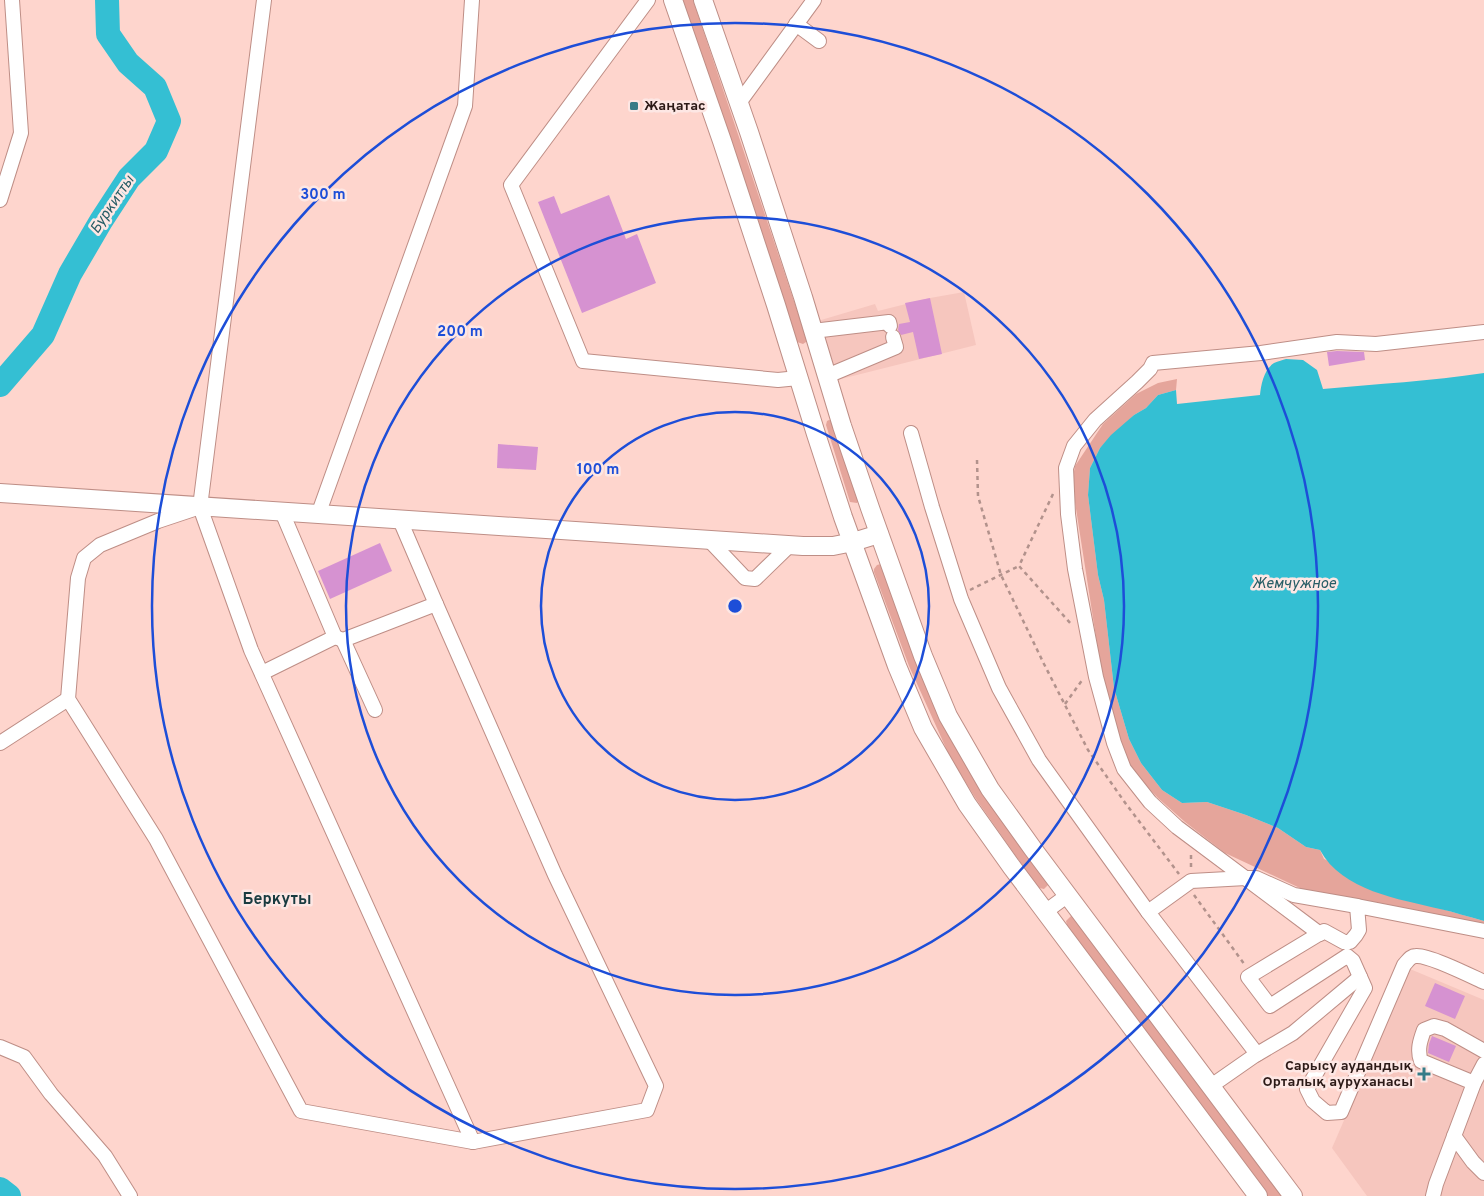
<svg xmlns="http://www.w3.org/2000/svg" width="1484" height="1196" viewBox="0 0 1484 1196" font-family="Overpass,sans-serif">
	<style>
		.built { fill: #f6c6be }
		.green { fill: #e5a59b }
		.water { fill: #34bfd3 }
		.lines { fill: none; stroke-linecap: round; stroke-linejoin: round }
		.river { stroke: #34bfd3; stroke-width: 24 }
		.building { fill: #d692d1 }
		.minor-casing { stroke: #be8e86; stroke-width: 16 }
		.major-casing { stroke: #be8e86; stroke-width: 20 }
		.path { stroke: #b2928c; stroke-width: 2.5; stroke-dasharray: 4 4; stroke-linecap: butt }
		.minor { stroke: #fff; stroke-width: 14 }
		.major { stroke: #fff; stroke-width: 18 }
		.ring { fill: none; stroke: #1d4ed8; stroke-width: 2.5 }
		.poi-dot { fill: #367c88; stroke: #fde7e4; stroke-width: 2 }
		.labels { text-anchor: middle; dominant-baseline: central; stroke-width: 5; stroke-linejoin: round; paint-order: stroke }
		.poi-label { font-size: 14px; font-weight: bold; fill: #2c1a17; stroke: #fde7e4; text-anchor: start }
		.water-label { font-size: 15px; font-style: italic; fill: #275d66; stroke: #fde7e4 }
		.quarter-label { font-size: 16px; font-weight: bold; fill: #193b40; stroke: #fde7e4 }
		.centre { fill: #1d4ed8; stroke: #fde7e4; stroke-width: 2.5 }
		.ring-label { font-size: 15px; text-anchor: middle; font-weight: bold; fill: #1d4ed8; stroke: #fde7e4; stroke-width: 5; stroke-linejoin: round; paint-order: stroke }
	</style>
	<rect width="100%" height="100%" fill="#fed5cd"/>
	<g class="built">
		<path d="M964 292 976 345 829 382 811 323 875 304 878 311 930 298Z"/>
		<path d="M1410 969 1484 1000V1196H1367L1332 1148Z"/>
	</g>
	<g class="green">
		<path d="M682 0H693L806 337V342L803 344 797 342 794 339Z"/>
		<path d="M1177 379 1176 390 1158 395 1146 408 1134 415 1100 448 1090 468 1088 495 1098 575 1104 600 1114 688 1129 739 1141 763 1162 790 1182 803 1207 802 1246 815 1278 828 1306 847 1320 850 1324 859 1442 909 1484 921V931L1357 906 1302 889 1225 853 1185 822 1158 798 1128 766 1114 733 1098 650 1072 483 1075 466 1103 424 1136 394 1158 383Z"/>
		<path d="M829 420 832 421 859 500 857 503 850 502 826 425 827 421Z"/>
		<path d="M881 564 919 660 960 754 985 794 1047 881 1048 885 1044 889 1039 888 1037 886 976 799 950 757 909 666 874 572V569L877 565Z"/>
		<path d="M1071 916H1073L1077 919 1282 1196H1267L1067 925 1066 921Z"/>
	</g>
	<path class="water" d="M1286 359 1303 360 1317 370 1323 389C1377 384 1431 381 1484 373V921C1469 917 1454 912 1440 909 1399 899 1342 891 1320 850L1306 847 1278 828 1246 815 1207 802 1182 803 1162 790 1141 763 1129 739 1114 688 1104 600 1098 575 1088 495 1090 468 1100 448 1111 435 1134 415 1146 408 1158 395 1176 390 1177 404 1260 395C1261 385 1264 369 1274 363 1278 361 1283 360 1286 359Z"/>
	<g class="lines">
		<g class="river">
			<path d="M0 385 43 335 70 274 101 221 129 178 156 151 169 121 155 87 128 63 108 34 107 0"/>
			<path d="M0 1189 9 1196"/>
		</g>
	</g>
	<g class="building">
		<path d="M609 195 626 239 637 234 656 283 582 313 538 202 554 196 561 214Z"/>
		<path d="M930 298 942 354 919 359 913 332 901 335 898 330 899 324 910 322 905 303Z"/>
		<path d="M1337 351 1364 352 1365 360 1329 366 1327 352Z"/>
		<path d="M498 444 538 447 536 470 497 468Z"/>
		<path d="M380 543 392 571 330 599 318 571Z"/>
		<path d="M1435 983 1465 996 1455 1019 1425 1006Z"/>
		<path d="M1432 1036 1456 1046 1449 1062 1428 1053 1429 1044Z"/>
	</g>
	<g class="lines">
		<g class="minor-casing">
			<g id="minor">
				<path d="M264 0 200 507 251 650 473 1142"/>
				<path d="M648 0 511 185 583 361 778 380 798 378"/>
				<path d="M796 24 819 41"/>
				<path d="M739 103 814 0"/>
				<path d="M0 200 21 133 12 0"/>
				<path d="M813 331 889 322 890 326"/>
				<path d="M827 376 896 347 893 337"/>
				<path d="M911 433 932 507 961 599 999 688 1039 760 1148 912"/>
				<path d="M197 508 158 521 100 545 84 558 78 578 68 699 156 839 301 1111 473 1142 647 1110 656 1086 555 875 436 604 400 520"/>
				<path d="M318 515 465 106 472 0"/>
				<path d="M709 540 745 578 755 579 790 545"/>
				<path d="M335 637 343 640 436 604"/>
				<path d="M343 640 375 710"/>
				<path d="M262 673 335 637 282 512"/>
				<path d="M0 743 68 699"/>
				<path d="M1045 912 1068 895"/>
				<path d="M1484 931 1357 906 1359 930 1356 935 1350 942H1344L1324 931 1248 977 1270 1006 1347 956 1353 961 1365 988 1307 1089 1313 1101 1327 1113 1341 1112 1404 965C1408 961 1410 956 1416 956 1429 955 1471 976 1484 982"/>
				<path d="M1320 934 1177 827 1150 802 1124 769 1114 743 1096 677 1075 569 1068 514 1066 468 1074 446 1095 420 1137 382 1150 369 1153 363 1261 353 1337 342 1376 344 1484 332"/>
				<path d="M0 1047 24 1057 51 1094 105 1156 130 1196"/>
				<path d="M1257 1054 1148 912 1191 881 1246 878H1256L1294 895 1357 906"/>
				<path d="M1474 1083 1484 1064"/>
				<path d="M1211 1086 1254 1056 1293 1033 1360 977"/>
				<path d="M1454 1136 1473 1162 1484 1173"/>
				<path d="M1433 1196 1436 1184 1474 1083 1421 1061C1417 1050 1420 1041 1424 1030L1434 1026 1445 1029 1484 1051"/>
			</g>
		</g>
		<g class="major-casing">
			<g id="major">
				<path d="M673 0 722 141 776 305 816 434 843 517 897 666 923 728 967 804 1011 866 1258 1196"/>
				<path d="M703 0 749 132 803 297 842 426 870 508 923 656 948 716 990 789 1033 849 1293 1196"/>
				<path d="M0 493 803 546H833L853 542 879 534"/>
			</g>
		</g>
		<g class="path">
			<path d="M977 460 978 496 1001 575 1044 664 1088 750 1126 804 1179 874"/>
			<path d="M1053 494 1019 566 1072 625"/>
			<path d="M970 590 1019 566"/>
			<path d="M1065 704 1083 679"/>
			<path d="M1191 855V869"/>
			<path d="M1194 895 1245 965"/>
		</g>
		<use href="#minor" class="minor"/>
		<use href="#major" class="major"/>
	</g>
	<g class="ring">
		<circle cx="735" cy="606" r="194"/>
		<circle cx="735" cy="606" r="389"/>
		<circle cx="735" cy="606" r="583"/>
	</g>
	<g class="poi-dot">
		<rect x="629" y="101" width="10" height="10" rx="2.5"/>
		<path d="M1421.5 1066.5h5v5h5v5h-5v5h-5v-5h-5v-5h5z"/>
	</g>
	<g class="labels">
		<g class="poi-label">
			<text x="644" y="106">Жаңатас</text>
			<text x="1413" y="1066" text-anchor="end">Сарысу аудандық<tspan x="1413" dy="16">Орталық ауруханасы</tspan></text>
		</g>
		<g class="water-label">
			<text transform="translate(113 205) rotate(-56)">Буркитты</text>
			<text x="1294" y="584">Жемчужное</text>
		</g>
		<g class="quarter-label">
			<text x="277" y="900">Беркуты</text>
		</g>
	</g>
	<circle cx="735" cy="606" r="8" class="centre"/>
	<g class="ring-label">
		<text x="323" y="199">300 m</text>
		<text x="460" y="336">200 m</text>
		<text x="598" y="474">100 m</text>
	</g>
</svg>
